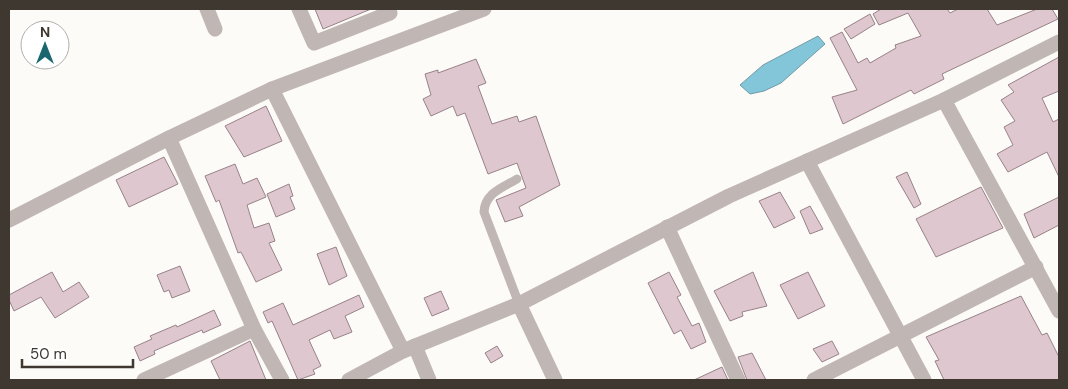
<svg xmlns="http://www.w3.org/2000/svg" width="1068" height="389" viewBox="0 0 1068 389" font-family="'DM Sans',sans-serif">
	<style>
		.water { fill: #84c6d9; stroke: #6f9ba7 }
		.building { fill: #dec7ce; stroke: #978289 }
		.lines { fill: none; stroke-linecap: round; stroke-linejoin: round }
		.lane { stroke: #c0b6b3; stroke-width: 9 }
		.street { stroke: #c0b6b3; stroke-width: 15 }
	</style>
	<rect width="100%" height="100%" fill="#fdfbf7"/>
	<path class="water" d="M818 36 825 44 781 83 764 91 750 94 740 85 763 65Z"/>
	<g class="building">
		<path d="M315 9H371L323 29Z"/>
		<path d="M881 9H947L950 13 958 9H987L997 25 1037 9H1052L1058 19 942 74 944 79 914 94 911 90 843 124 832 97 857 90 830 38 842 32 858 63 867 58 870 63 896 48 895 45 921 36 908 13 879 25 873 14Z"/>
		<path d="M870 14 875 24 851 39 844 29Z"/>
		<path d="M1059 57V91L1042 98 1053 122 1059 119V177L1047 152 1008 172 997 154 1013 145 1004 127 1015 121 1001 100 1014 92 1008 85Z"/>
		<path d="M476 59 486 83 478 86 492 124 517 116 519 122 536 116 560 185 519 207 523 216 505 222 496 200 526 188 517 163 488 174 465 113 457 116 453 106 431 116 423 99 431 95 425 74 438 70V73Z"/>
		<path d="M266 106 282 141 244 157 225 126Z"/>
		<path d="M164 157 178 184 129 207 116 180Z"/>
		<path d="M235 164 243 184 257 178 266 197 247 205 254 228 269 223 275 241 269 243 282 270 256 282 241 252 238 253 219 200 216 202 205 176Z"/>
		<path d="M907 172 921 204 914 208 896 177Z"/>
		<path d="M289 184 293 196 290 197 295 209 276 217 267 194Z"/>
		<path d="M981 187 1003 228 936 257 916 219Z"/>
		<path d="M780 192 795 218 774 228 759 201Z"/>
		<path d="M1059 197V225L1034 238 1024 214Z"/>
		<path d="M810 206 823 229 810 234 800 211Z"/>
		<path d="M336 247 347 276 329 285 317 254Z"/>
		<path d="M180 266 190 291 172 298 169 290 164 292 157 275Z"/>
		<path d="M52 272 63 292 79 282 89 297 55 318 41 297 14 311 9 300V295Z"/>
		<path d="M669 272 681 295 677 297 692 326 699 323 706 342 691 349 681 330 674 334 648 283Z"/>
		<path d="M753 272 767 306 742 312 743 316 730 321 714 291Z"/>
		<path d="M808 272 825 306 798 319 780 285Z"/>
		<path d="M441 291 449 309 432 316 424 298Z"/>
		<path d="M359 295 364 307 345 316 352 332 334 339 330 330 309 340 321 366 313 370 315 374 298 380 272 321 268 323 263 312 283 303 293 325Z"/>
		<path d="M1021 296 1042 335 1047 333 1059 357V380H944L935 361 939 360 926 337Z"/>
		<path d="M214 310 221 325 203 333 202 330 154 351 155 354 140 361 134 347 152 339 150 336 176 325 177 327Z"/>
		<path d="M250 341 266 380H220L211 361Z"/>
		<path d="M832 341 839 354 822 362 813 349Z"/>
		<path d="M497 346 503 356 491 363 485 353Z"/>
		<path d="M752 353 766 380H747L738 357Z"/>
		<path d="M722 367 728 380H694Z"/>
	</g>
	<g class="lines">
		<path class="lane" d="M517 179C502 188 485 193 484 212L519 304"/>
		<g class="street">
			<path d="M207 9 215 29"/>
			<path d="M299 9 314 43 390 13 388 9"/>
			<path d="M272 89 403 351"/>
			<path d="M944 100 1059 311"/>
			<path d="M169 138 254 329 282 380"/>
			<path d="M807 161 924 380"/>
			<path d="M9 220 169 138 272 89 484 9"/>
			<path d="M667 227 738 380"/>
			<path d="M519 304 555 380"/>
			<path d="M415 346 429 380"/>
			<path d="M144 380 254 329"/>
			<path d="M349 380 403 351 519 304 729 196 944 100 1059 42"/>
			<path d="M814 380 1036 267"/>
		</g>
	</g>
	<rect width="1068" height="389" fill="none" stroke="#3e3831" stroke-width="20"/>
	<g transform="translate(45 45)"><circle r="24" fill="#ffffff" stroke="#b2afad"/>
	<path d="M0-4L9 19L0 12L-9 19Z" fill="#1a676f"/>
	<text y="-8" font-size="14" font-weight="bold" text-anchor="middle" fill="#3e3831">N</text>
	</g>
	<path d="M22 359v8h111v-8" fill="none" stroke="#3e3831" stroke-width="2.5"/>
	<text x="30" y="359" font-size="15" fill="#3e3831" stroke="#ffffff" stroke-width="4" paint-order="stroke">50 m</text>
</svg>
